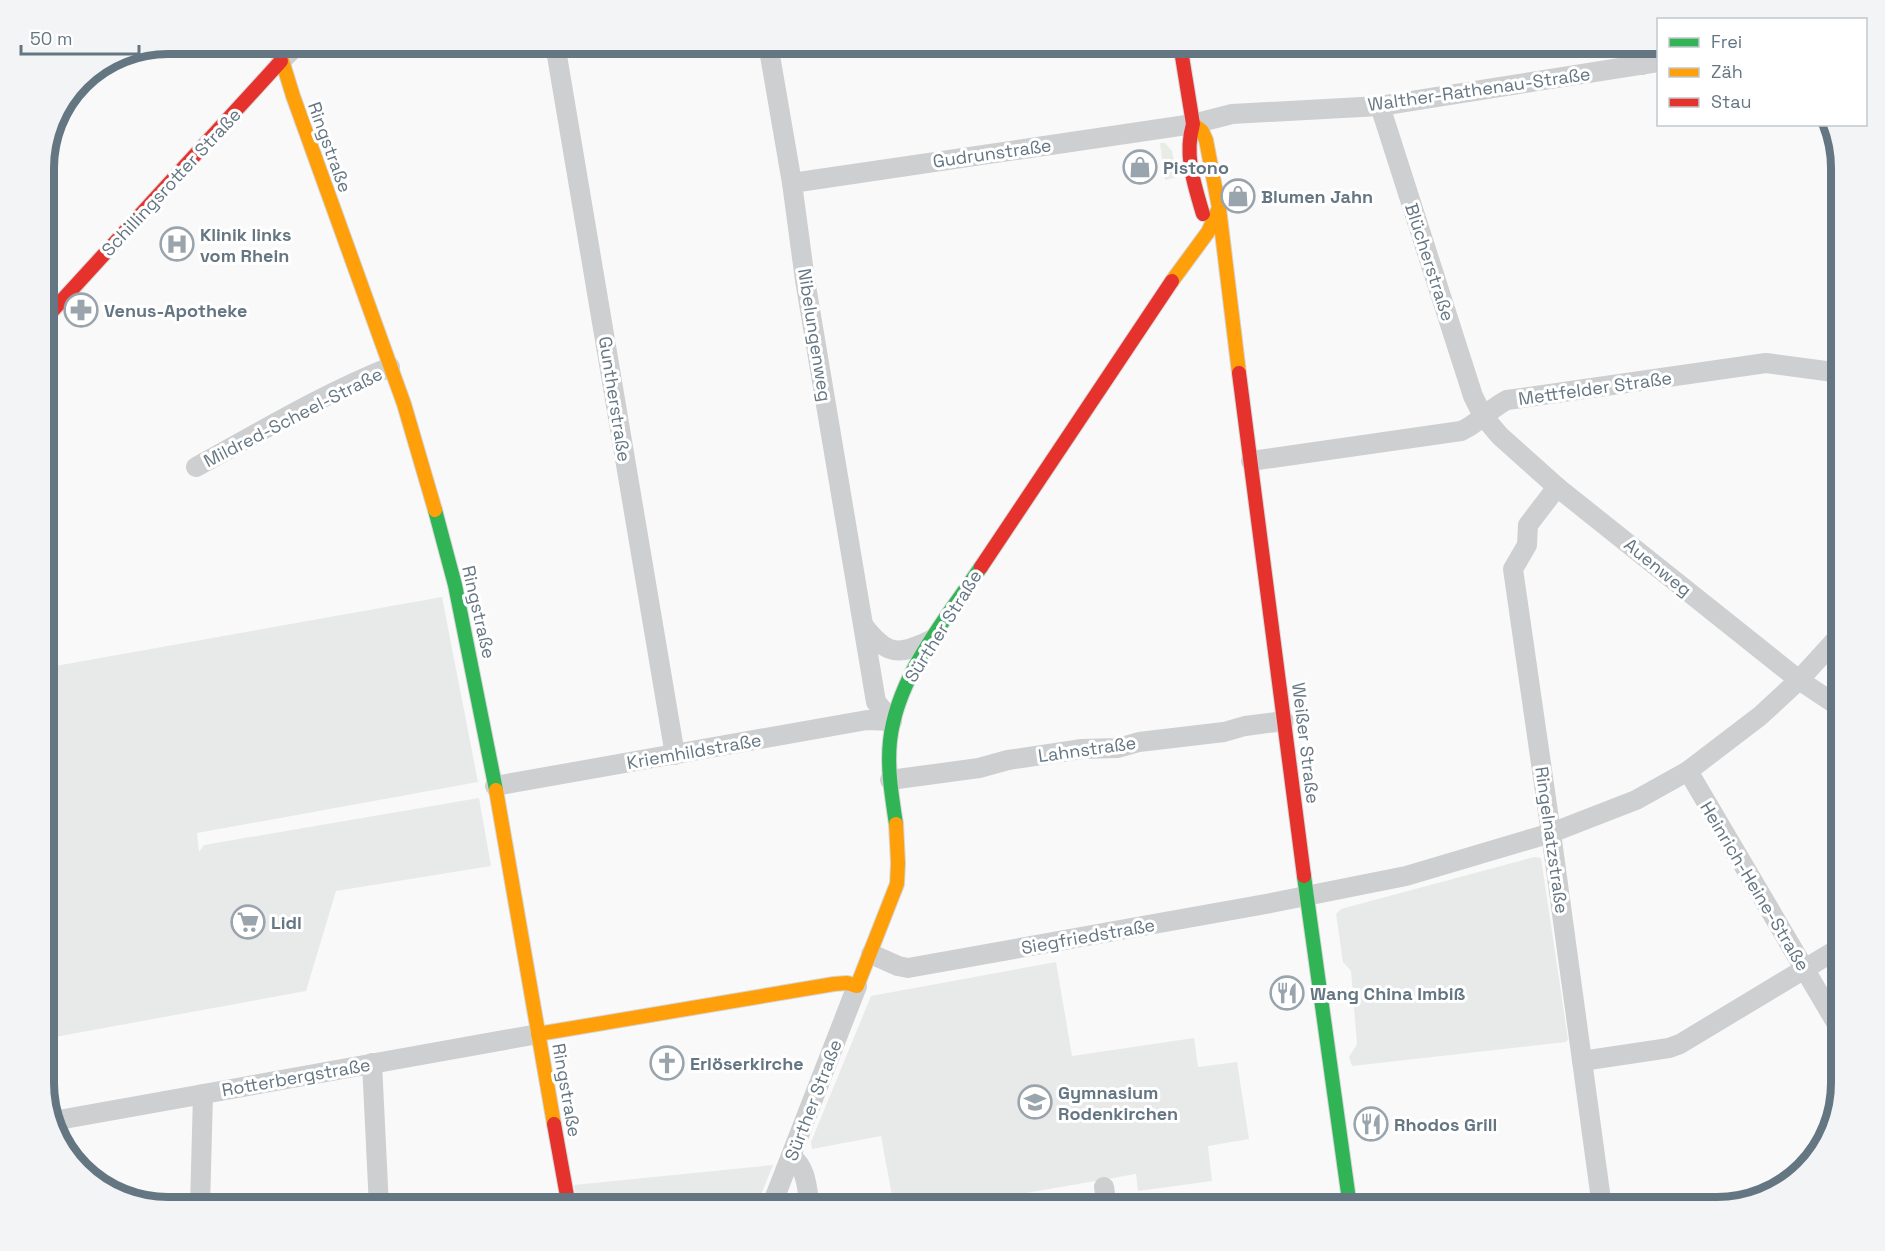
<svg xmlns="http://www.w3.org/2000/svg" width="1885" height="1251" viewBox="0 0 1885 1251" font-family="'Space Grotesk',sans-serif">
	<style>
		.built { fill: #e8e9e9 }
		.green { fill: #e8ebe6 }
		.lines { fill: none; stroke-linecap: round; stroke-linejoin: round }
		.fast-casing { stroke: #d5d6d7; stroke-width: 16 }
		.slow-casing { stroke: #d5d6d7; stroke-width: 16 }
		.jam-casing { stroke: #d5d6d7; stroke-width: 16 }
		.street { stroke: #cecfd0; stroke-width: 20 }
		.fast { stroke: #30b455; stroke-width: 14 }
		.slow { stroke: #ff9f0a; stroke-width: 14 }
		.jam { stroke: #e5322d; stroke-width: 14 }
		.labels { text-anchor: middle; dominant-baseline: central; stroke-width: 6; stroke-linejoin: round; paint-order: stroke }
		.street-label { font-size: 18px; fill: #657683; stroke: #fff }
		.poi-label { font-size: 18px; font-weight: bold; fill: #657683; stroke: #fff; text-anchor: start }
		.rim { fill: none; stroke: #657683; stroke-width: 8 }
	</style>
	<rect width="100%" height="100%" fill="#f9f9f9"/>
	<g class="built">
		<path d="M442 597 478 782 197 833 199 852 204 845 479 798 491 866 336 891 306 991 44 1039V668Z"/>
		<path d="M1534 857 1541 858 1568 1039 1566 1042 1352 1066 1349 1057 1357 1044 1351 971 1343 962 1336 914 1341 909Z"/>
		<path d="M1056 962 1072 1056 1194 1038 1198 1067 1237 1062 1249 1139 1208 1146 1212 1181 1138 1191 1136 1174 1009 1196 1010 1207H894L881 1136 812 1149 811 1142 871 996Z"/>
		<path d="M773 1165 756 1207H578L574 1185Z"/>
	</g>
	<path class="green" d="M1160 143H1165L1172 151 1177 177 1165 180Z"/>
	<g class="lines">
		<g class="fast-casing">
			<g id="fast">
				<path d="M435 510 455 585 496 790"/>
				<path d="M896 824C892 797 887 769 890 741 897 676 946 619 981 567"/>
				<path d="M1304 876 1350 1207"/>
			</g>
		</g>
		<g class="slow-casing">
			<g id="slow">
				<path d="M277 44 293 96 404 404 435 510"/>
				<path d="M1193 124 1202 131 1206 140 1219 208 1239 373"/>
				<path d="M1172 281 1208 232 1219 208"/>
				<path d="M496 790 554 1124"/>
				<path d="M538 1034 834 984 847 983 857 986 897 884 898 863 896 824"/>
			</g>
		</g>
		<g class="jam-casing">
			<g id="jam">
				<path d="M1180 44 1193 124C1184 155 1194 184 1203 214"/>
				<path d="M44 320 281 61"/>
				<path d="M1239 373 1304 876"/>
				<path d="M981 567 1172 281"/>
				<path d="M554 1124 569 1207"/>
			</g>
		</g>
		<g class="street">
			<path d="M555 44 675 755"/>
			<path d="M768 44 792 183 805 280 876 702 892 721"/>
			<path d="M1639 44 1642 65"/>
			<path d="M281 61 298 44"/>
			<path d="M1380 106 1473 396 1483 416 1500 436 1557 487 1799 680 1841 708"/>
			<path d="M792 183 1193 124 1232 114 1380 106 1658 62"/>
			<path d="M1251 461 1461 431C1479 423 1489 409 1507 400L1766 363 1841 373"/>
			<path d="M196 467C260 432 323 394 390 367"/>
			<path d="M1557 487 1528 525 1527 545 1513 569 1551 833 1602 1207"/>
			<path d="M864 626C887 656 899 656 933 639"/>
			<path d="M1688 771 1841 1031"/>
			<path d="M890 780 979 768 1008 760 1082 749 1118 748 1139 742 1224 732 1245 726 1284 721"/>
			<path d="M495 786 867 720 892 721"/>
			<path d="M871 954 898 966 908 968 1271 903 1406 876 1551 833 1636 800 1688 771 1760 716 1799 680 1841 634"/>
			<path d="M1582 1061 1669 1048 1680 1044 1841 947"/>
			<path d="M372 1063 379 1207"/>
			<path d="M53 1121 538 1034"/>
			<path d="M792 1157C807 1168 807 1190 810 1207"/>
			<path d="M1104 1187 1107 1207"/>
			<path d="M200 1207 203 1094"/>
			<path d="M771 1207 857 986"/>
		</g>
		<use href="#fast" class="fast"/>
		<use href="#slow" class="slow"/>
		<use href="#jam" class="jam"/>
	</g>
	<defs>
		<g id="shop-ring" transform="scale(1.725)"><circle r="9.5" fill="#fff" stroke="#99a4ac" stroke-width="1.5"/><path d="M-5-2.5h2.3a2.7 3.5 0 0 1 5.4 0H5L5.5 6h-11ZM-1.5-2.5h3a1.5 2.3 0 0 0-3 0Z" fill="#99a4ac"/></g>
		<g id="hospital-ring" transform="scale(1.725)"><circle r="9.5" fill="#fff" stroke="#99a4ac" stroke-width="1.5"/><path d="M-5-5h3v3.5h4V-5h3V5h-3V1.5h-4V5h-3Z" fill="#99a4ac"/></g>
		<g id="pharmacy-ring" transform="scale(1.725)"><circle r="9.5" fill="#fff" stroke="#99a4ac" stroke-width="1.5"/><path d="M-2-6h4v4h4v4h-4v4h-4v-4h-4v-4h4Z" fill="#99a4ac"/></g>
		<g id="supermarket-ring" transform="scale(1.725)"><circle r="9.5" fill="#fff" stroke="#99a4ac" stroke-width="1.5"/><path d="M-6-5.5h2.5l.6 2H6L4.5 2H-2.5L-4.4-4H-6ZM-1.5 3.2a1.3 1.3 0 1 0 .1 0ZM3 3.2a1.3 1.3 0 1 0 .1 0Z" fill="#99a4ac"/></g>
		<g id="restaurant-ring" transform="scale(1.725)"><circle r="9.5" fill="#fff" stroke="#99a4ac" stroke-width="1.5"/><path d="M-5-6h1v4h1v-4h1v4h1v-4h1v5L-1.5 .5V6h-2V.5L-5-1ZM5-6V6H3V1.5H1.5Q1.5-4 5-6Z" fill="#99a4ac"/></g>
		<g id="church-ring" transform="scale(1.725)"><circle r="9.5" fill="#fff" stroke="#99a4ac" stroke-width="1.5"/><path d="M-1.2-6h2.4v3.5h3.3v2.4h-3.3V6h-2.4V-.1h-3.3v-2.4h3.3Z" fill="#99a4ac"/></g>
		<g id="school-ring" transform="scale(1.725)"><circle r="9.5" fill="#fff" stroke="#99a4ac" stroke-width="1.5"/><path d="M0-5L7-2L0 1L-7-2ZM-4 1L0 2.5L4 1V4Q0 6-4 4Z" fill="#99a4ac"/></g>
	</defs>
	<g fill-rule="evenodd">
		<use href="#shop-ring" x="1140" y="167"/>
		<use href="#shop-ring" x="1238" y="196"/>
		<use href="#hospital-ring" x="177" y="244"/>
		<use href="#pharmacy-ring" x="81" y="310"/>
		<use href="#supermarket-ring" x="248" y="922"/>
		<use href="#restaurant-ring" x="1287" y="993"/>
		<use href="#church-ring" x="667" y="1063"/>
		<use href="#school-ring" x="1035" y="1102"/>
		<use href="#restaurant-ring" x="1371" y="1124"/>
	</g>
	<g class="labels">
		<g class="street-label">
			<text transform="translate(1479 89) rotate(-8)">Walther-Rathenau-Straße</text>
			<text transform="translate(330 147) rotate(70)">Ringstraße</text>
			<text transform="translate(992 153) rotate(-8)">Gudrunstraße</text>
			<text transform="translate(171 182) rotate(-47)">Schillingsrotter Straße</text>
			<text transform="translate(1430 262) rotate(72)">Blücherstraße</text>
			<text transform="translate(815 335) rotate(81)">Nibelungenweg</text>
			<text transform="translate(1595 388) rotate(-8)">Mettfelder Straße</text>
			<text transform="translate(615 399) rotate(81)">Guntherstraße</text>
			<text transform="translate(293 417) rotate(-27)">Mildred-Scheel-Straße</text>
			<text transform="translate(1658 567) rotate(39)">Auenweg</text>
			<text transform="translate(479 612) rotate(77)">Ringstraße</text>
			<text transform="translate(943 626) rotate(-58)">Sürther Straße</text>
			<text transform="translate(1306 743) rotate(83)">Weißer Straße</text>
			<text transform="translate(1087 749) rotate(-8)">Lahnstraße</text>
			<text transform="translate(694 751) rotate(-10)">Kriemhildstraße</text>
			<text transform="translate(1552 840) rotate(82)">Ringelnatzstraße</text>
			<text transform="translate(1755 886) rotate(59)">Heinrich-Heine-Straße</text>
			<text transform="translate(1088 936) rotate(-10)">Siegfriedstraße</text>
			<text transform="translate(296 1077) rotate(-10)">Rotterbergstraße</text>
			<text transform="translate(567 1090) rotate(80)">Ringstraße</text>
			<text transform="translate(813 1100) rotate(-69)">Sürther Straße</text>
		</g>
		<g class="poi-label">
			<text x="1163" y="167">Pistono</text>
			<text x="1261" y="196">Blumen Jahn</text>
			<text x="200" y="234">Klinik links<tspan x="200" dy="21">vom Rhein</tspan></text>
			<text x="104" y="310">Venus-Apotheke</text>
			<text x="271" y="922">Lidl</text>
			<text x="1310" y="993">Wang China Imbiß</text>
			<text x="690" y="1063">Erlöserkirche</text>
			<text x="1058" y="1092">Gymnasium<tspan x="1058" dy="21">Rodenkirchen</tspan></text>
			<text x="1394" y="1124">Rhodos Grill</text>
		</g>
	</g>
	<path d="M0 0H1885V1251H0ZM168 54H1717A114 114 0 0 1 1831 168V1083A114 114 0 0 1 1717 1197H168A114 114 0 0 1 54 1083V168A114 114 0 0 1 168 54Z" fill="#f3f4f5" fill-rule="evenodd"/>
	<path class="rim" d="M168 54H1717A114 114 0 0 1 1831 168V1083A114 114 0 0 1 1717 1197H168A114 114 0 0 1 54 1083V168A114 114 0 0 1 168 54Z"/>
	<rect x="1657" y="18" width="210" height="108" fill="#ffffff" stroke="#c1c8cd" stroke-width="1.5"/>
	<rect x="1669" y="38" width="30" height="9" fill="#30b455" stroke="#c1c8cd" stroke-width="1.5"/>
	<text x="1711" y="48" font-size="18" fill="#657683">Frei</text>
	<rect x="1669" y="68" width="30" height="9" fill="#ff9f0a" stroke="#c1c8cd" stroke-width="1.5"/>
	<text x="1711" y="78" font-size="18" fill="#657683">Zäh</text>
	<rect x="1669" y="98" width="30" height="9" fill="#e5322d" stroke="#c1c8cd" stroke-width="1.5"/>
	<text x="1711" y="108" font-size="18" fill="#657683">Stau</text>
	<path d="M21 45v9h118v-9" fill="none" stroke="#657683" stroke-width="3"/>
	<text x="30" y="45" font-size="18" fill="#657683" stroke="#ffffff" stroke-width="4.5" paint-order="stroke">50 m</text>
</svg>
